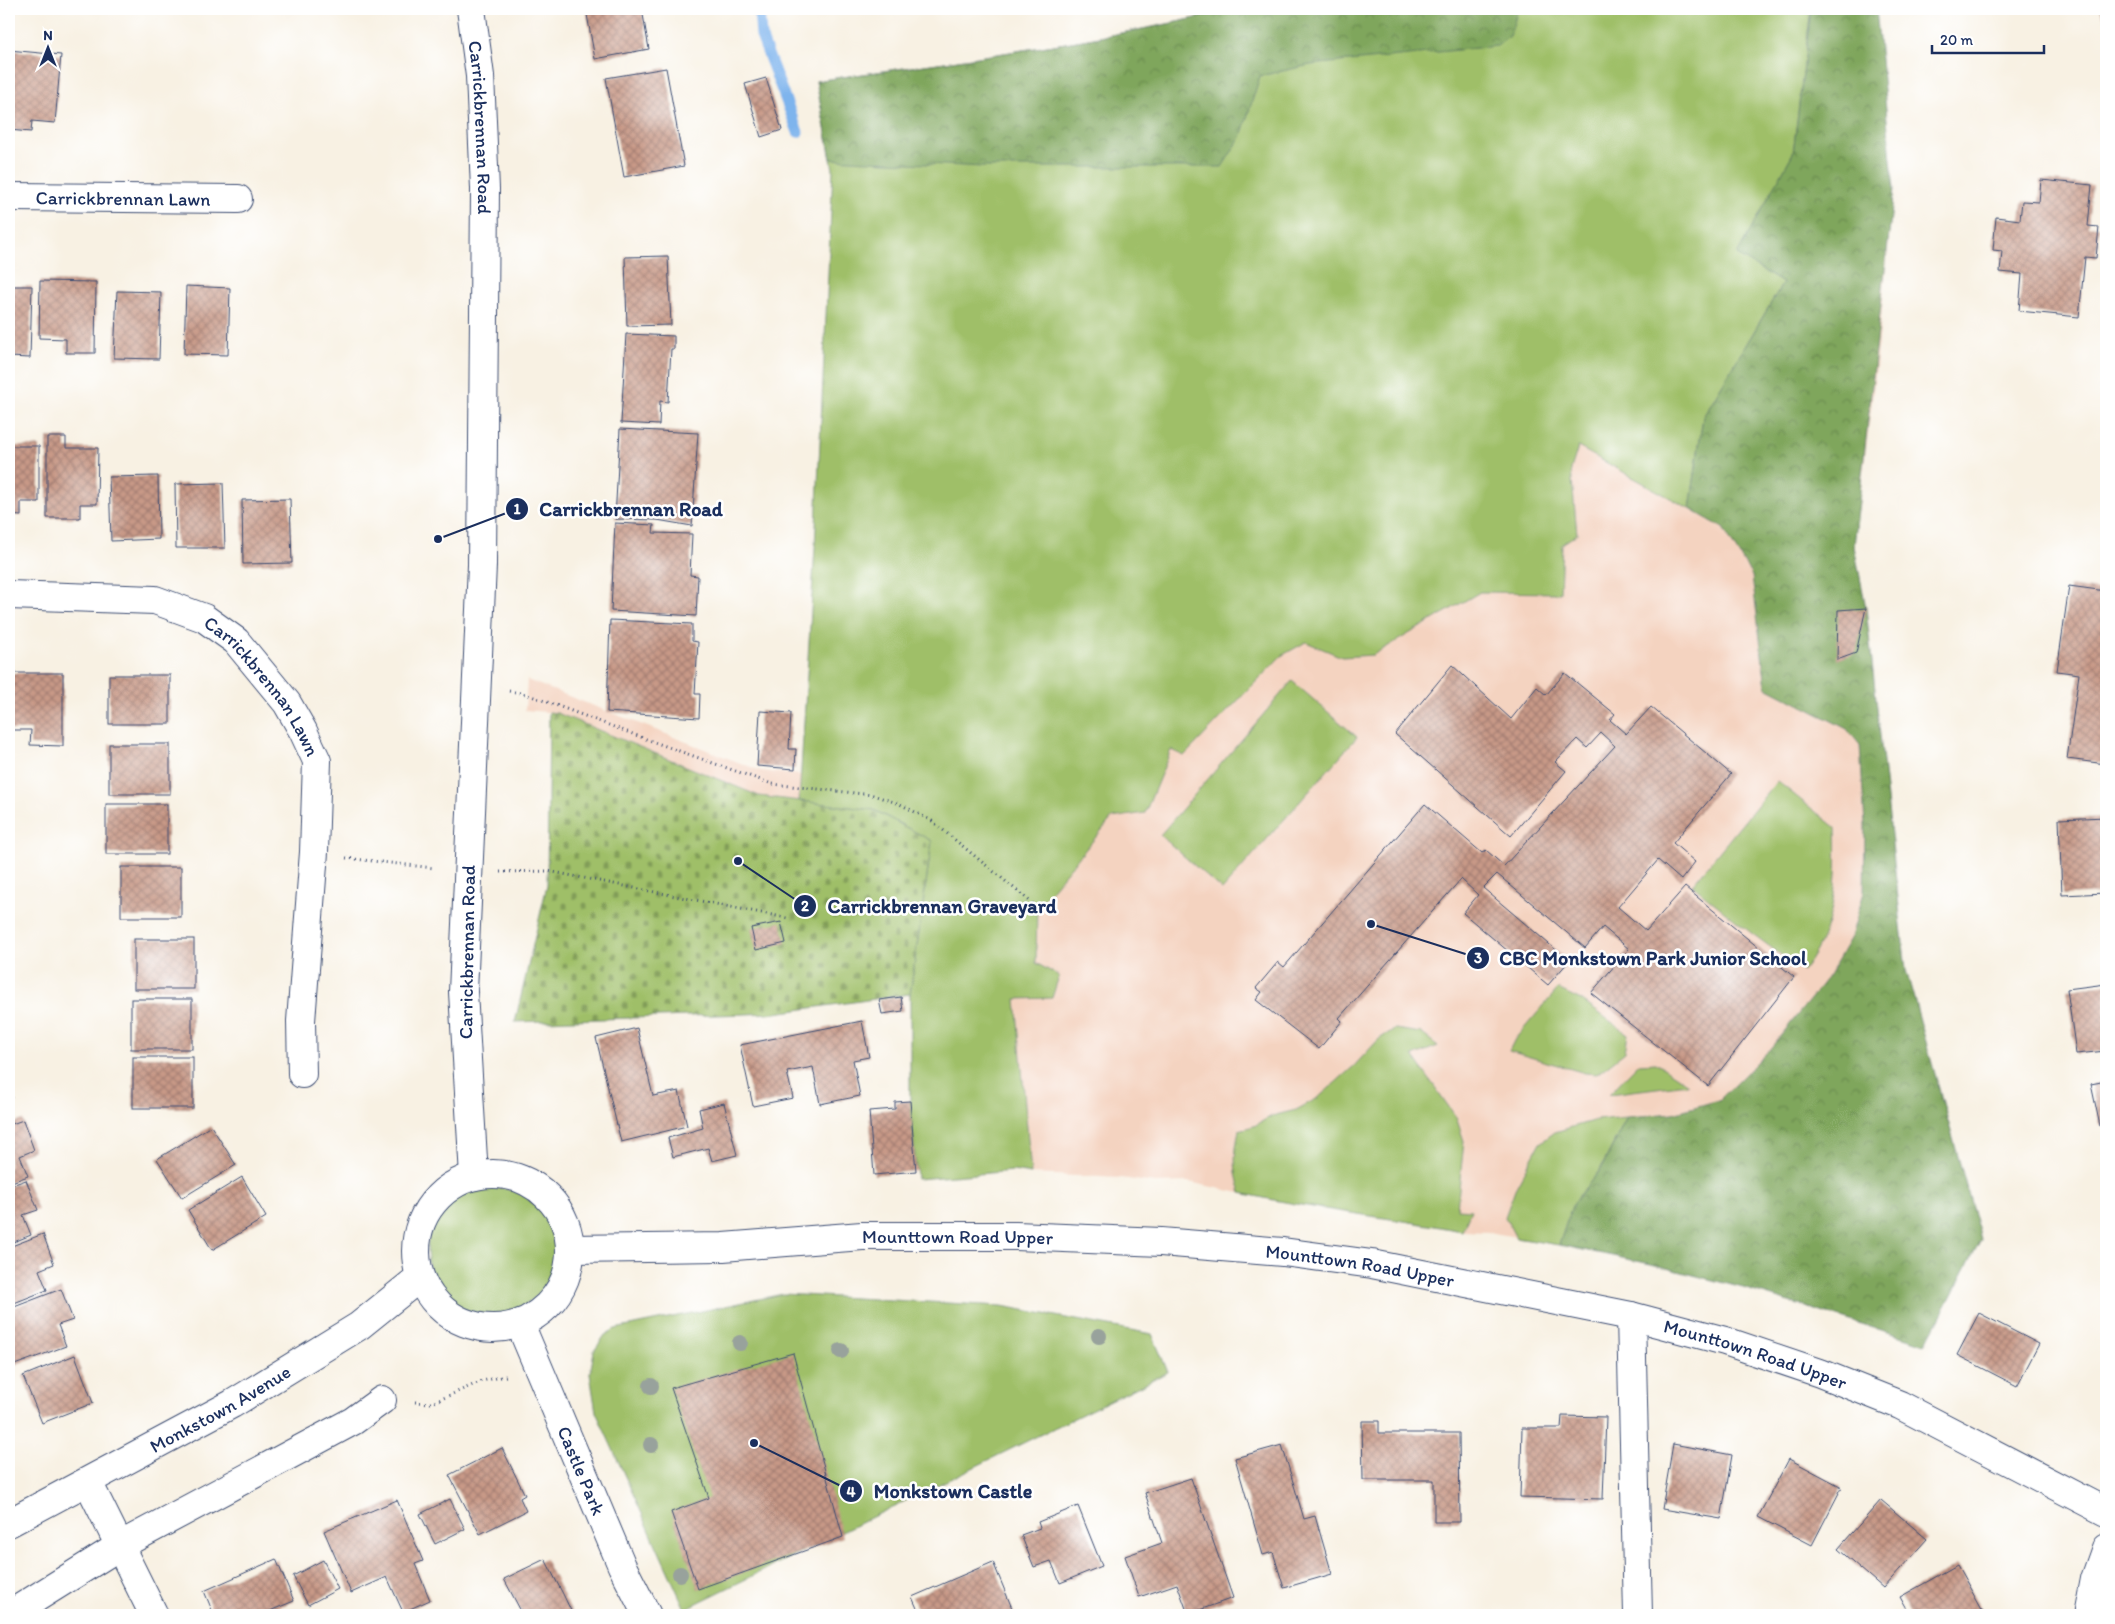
<svg xmlns="http://www.w3.org/2000/svg" width="2115" height="1624" viewBox="0 0 2115 1624" font-family="Itim,sans-serif">
	<style>
		.built { fill: #f4d3c0 }
		.grass { fill: #9fbf68; stroke: #5d7763 }
		.forest { fill: url(#forest-crowns); stroke: #4d6a5d }
		.cemetery { fill: url(#cemetery-stones); stroke: #5d7763 }
		.lines { fill: none; stroke-linecap: round; stroke-linejoin: round }
		.stream { stroke: #7eb4ed; stroke-width: 11 }
		.building { fill: url(#building-cross-hatch) }
		.minor-casing { stroke: #3c4c72; stroke-width: 30 }
		.major-casing { stroke: #3c4c72; stroke-width: 30 }
		.path { stroke: #3c4c72; stroke-width: 3; stroke-dasharray: 1 4; stroke-linecap: butt }
		.minor { stroke: #fff; stroke-width: 28 }
		.major { stroke: #fff; stroke-width: 28 }
		.tree { fill: #98a29c }
		.labels { text-anchor: middle; dominant-baseline: central; stroke-width: 5; stroke-linejoin: round; paint-order: stroke }
		.street-label { font-size: 19px; fill: #1b2f5e; stroke: #fff }
		.leader { fill: none; stroke: #1b2f5e; stroke-width: 2 }
		.callout-dot { fill: #1b2f5e; stroke: #fff; stroke-width: 2 }
		.mark-label { font-size: 15px; text-anchor: middle; font-weight: bold; fill: #fff }
		.callout-label { font-size: 20px; text-anchor: middle; font-weight: bold; fill: #1b2f5e; stroke: #fff; stroke-width: 5; stroke-linejoin: round; paint-order: stroke }
	</style>
	<defs>
		<pattern id="forest-crowns" width="20" height="18" patternUnits="userSpaceOnUse" patternTransform="scale(1.25)"><rect width="20" height="18" fill="#7fa65c"/><path d="M2 6a3 3 0 1 1 6 0M12 15a3 3 0 1 1 6 0" fill="none" stroke="#67884f"/></pattern>
		<pattern id="cemetery-stones" width="16" height="16" patternUnits="userSpaceOnUse" patternTransform="scale(1.25)"><rect width="16" height="16" fill="#9fbf68"/><path d="M2 7V4a2 2 0 0 1 4 0v3zM10 15v-3a2 2 0 0 1 4 0v3z" fill="#819c59"/></pattern>
		<pattern id="building-cross-hatch" width="8" height="8" patternUnits="userSpaceOnUse" patternTransform="scale(1.25)"><rect width="8" height="8" fill="#c89987"/><path d="M0 0l8 8M0 8l8-8" fill="none" stroke="#a27d72"/></pattern>
	</defs>
	<rect width="100%" height="100%" fill="#fff"/>
	<filter id="ink" filterUnits="userSpaceOnUse"><feTurbulence type="fractalNoise" baseFrequency=".02" numOctaves="2"/><feDisplacementMap in="SourceGraphic" scale="10" xChannelSelector="R" yChannelSelector="G"/><feConvolveMatrix kernelMatrix="1 2 1 2 8 2 1 2 1" color-interpolation-filters="sRGB"/></filter>
	<filter id="wash" filterUnits="userSpaceOnUse"><feTurbulence type="fractalNoise" baseFrequency=".0096" numOctaves="4" result="noise"/><feDisplacementMap in="SourceGraphic" scale="20" xChannelSelector="R" yChannelSelector="G"/><feGaussianBlur stdDeviation="1.12" result="paint"/><feColorMatrix in="noise" values="0 0 0 0 0 0 0 0 0 0 0 0 0 0 0 0 0 1.4 0 .05"/><feComposite in="paint" operator="in"/></filter>
	<g filter="url(#wash)">
		<rect width="100%" height="100%" fill="#f8f1e3"/>
		<path class="built" d="M1235 9H1876L1894 189 1877 360 1854 546 1866 608 1906 970 1981 1239 1926 1344 1743 1288 1651 1264 1550 1243 1488 1232 1462 1231 1410 1221 1268 1199 1189 1182 1155 1183 1121 1178 1031 1174 1013 1171 917 1179 910 1101V994L932 841 874 810 759 796 557 713 525 710 527 680 761 771 801 775 815 547 833 169 816 81 1003 53 1160 27Z"/>
		<g class="grass">
			<path d="M1235 9H1811L1793 153 1738 255 1783 283 1703 417 1690 509 1578 447 1571 469 1577 534 1562 544 1560 593 1480 592 1373 655 1342 657 1306 642 1281 656 1184 756 1171 750 1145 813 1112 818 1037 907 1036 963 1059 976 1052 998 1016 999 1031 1174 1013 1171 917 1179 910 1101V994L932 841 874 810 799 801 815 547 833 169 816 81C956 60 1097 42 1235 9Z"/>
			<path d="M1292 681 1357 737 1222 890 1160 835Z"/>
			<path d="M1777 781 1836 828C1838 882 1836 927 1803 971L1750 932 1692 885Z"/>
			<path d="M1558 989 1581 1000 1628 1034 1625 1052 1597 1074 1585 1073 1509 1051 1515 1039Z"/>
			<path d="M1395 1029 1421 1033 1438 1046 1413 1056 1456 1117 1464 1141 1457 1209 1471 1210 1462 1231C1389 1217 1314 1210 1241 1193 1233 1167 1234 1156 1239 1130L1254 1126 1272 1116 1296 1110 1318 1098 1354 1066 1379 1039Z"/>
			<path d="M1656 1063 1688 1084 1609 1094 1638 1064Z"/>
			<path d="M1627 1117 1600 1170 1573 1203 1559 1245 1516 1238 1505 1217 1515 1189 1540 1143 1555 1132 1596 1120Z"/>
			<circle cx="491" cy="1251" r="64"/>
			<path d="M783 1294 1002 1306 1152 1334 1168 1372 685 1609 596 1412 590 1374 594 1351 605 1335 615 1329Z"/>
		</g>
		<g class="forest">
			<path d="M1235 9H1518L1510 36 1497 46 1310 65 1260 76 1241 137 1222 167H983L831 159 816 81C956 60 1097 42 1235 9Z"/>
			<path d="M1811 9H1876L1894 189 1854 546 1866 608 1906 970 1981 1239 1926 1344 1743 1288 1651 1264 1559 1245 1573 1203 1601 1169 1627 1117 1673 1113 1719 1100 1769 1050 1812 997 1829 975 1851 937 1864 892 1865 826 1860 745 1847 729 1766 687 1752 576 1723 528 1690 509 1703 417 1783 283 1737 255 1793 153Z"/>
		</g>
		<path class="cemetery" d="M549 712 557 713 759 796 874 810 932 841 910 994 775 1013 515 1022 547 885Z"/>
		<g class="lines">
			<path class="stream" d="M759 9 761 36 798 132"/>
		</g>
		<g id="blocks">
			<g class="building">
				<path d="M586 9H642L649 49 595 59Z"/>
				<path d="M2100 9H2106V22Z"/>
				<path d="M9 50 61 55 55 123 32 121 31 132 9 130Z"/>
				<path d="M666 68 684 166 624 177 606 78Z"/>
				<path d="M766 78 782 130 761 137 745 84Z"/>
				<path d="M2041 180 2092 185 2088 226 2099 227 2096 258 2085 257 2079 317 2019 311 2022 274 2000 272 2002 251 1993 250 1996 217 2020 220 2022 201 2039 202Z"/>
				<path d="M668 256 671 325 627 326 625 257Z"/>
				<path d="M40 281 96 282 95 353H66V339L39 338Z"/>
				<path d="M9 286H32L30 358 9 357Z"/>
				<path d="M186 286 230 288 228 355 184 354Z"/>
				<path d="M117 291 161 292 159 359 114 358Z"/>
				<path d="M626 334 674 336V349H671L668 402 660 401 659 425 621 423Z"/>
				<path d="M620 429 698 433 692 526 657 520 615 519Z"/>
				<path d="M47 437H66V448H98L97 504H80V518H47Z"/>
				<path d="M9 446H39V502H21V516L9 515Z"/>
				<path d="M158 476 159 539 111 541 109 477Z"/>
				<path d="M223 483 225 548H176L175 484Z"/>
				<path d="M290 499 292 563 243 564 242 500Z"/>
				<path d="M615 523 654 525 653 533 692 534 690 575 698 576 696 616 611 611Z"/>
				<path d="M2069 586 2106 591V764L2067 759 2079 674 2057 671Z"/>
				<path d="M1866 608 1856 653 1837 660 1838 610Z"/>
				<path d="M610 620 692 624V641L698 642 695 694H700L699 718 607 712Z"/>
				<path d="M1452 665 1511 719 1537 687 1546 695 1565 673 1615 714 1610 720 1626 734 1651 707 1731 774 1673 843 1695 862 1681 880 1658 860 1618 907 1646 931 1685 887 1794 977 1708 1086 1591 993 1629 949 1603 927 1585 948 1497 874 1483 888 1569 961 1548 985 1463 913 1478 895 1461 879 1339 1018 1342 1021 1319 1049 1256 1000 1262 992 1256 988 1278 962 1284 967 1425 804 1482 853 1486 850 1504 866 1615 746 1601 733 1587 748 1577 739 1555 762 1566 771 1511 836 1395 734Z"/>
				<path d="M10 673H63V746L30 745 31 730H9Z"/>
				<rect x="109" y="675" width="61" height="49"/>
				<path d="M760 711 791 713 789 749H796L795 769 757 766Z"/>
				<rect x="109" y="744" width="61" height="50"/>
				<rect x="9" y="775" width="3" height="18"/>
				<rect x="106" y="804" width="61" height="50"/>
				<path d="M2106 817V893L2062 895 2059 819Z"/>
				<rect x="121" y="867" width="60" height="50"/>
				<path d="M781 922 786 943 756 950 751 928Z"/>
				<rect x="134" y="939" width="60" height="50"/>
				<path d="M2106 984V1051L2076 1054 2067 989Z"/>
				<path d="M901 997 903 1011 882 1014 879 1000Z"/>
				<rect x="131" y="999" width="61" height="50"/>
				<path d="M862 1021 869 1057 853 1060 860 1096 820 1104 813 1067 787 1072 793 1098 753 1106 740 1045Z"/>
				<path d="M637 1028 653 1096 679 1091 687 1126 621 1142 596 1038Z"/>
				<rect x="133" y="1057" width="60" height="51"/>
				<path d="M2106 1081V1124L2100 1126 2091 1084Z"/>
				<path d="M9 1086 13 1098 9 1100Z"/>
				<path d="M910 1101 916 1171 874 1175 869 1111 895 1109V1102Z"/>
				<path d="M724 1103 737 1155 712 1161 708 1148 673 1157 668 1138 703 1128 699 1109Z"/>
				<path d="M23 1120 34 1150 20 1156 28 1176 9 1183V1125Z"/>
				<path d="M211 1126 236 1165 182 1198 157 1159Z"/>
				<path d="M242 1177 266 1217 212 1250 188 1210Z"/>
				<path d="M26 1180 38 1210 23 1215 31 1235 9 1244V1186Z"/>
				<path d="M43 1234 54 1264 39 1270 47 1290 9 1305V1247Z"/>
				<path d="M61 1289 73 1320 58 1325 66 1346 9 1367V1309Z"/>
				<path d="M1979 1313 2039 1344 2017 1386 1957 1355Z"/>
				<path d="M793 1353 843 1537 698 1589 671 1512 709 1498 671 1388Z"/>
				<path d="M75 1355 93 1403 42 1423 23 1376Z"/>
				<path d="M1562 1416 1606 1417 1603 1499 1520 1497 1522 1428H1561Z"/>
				<path d="M1362 1421H1379V1433H1459L1460 1522H1434V1480H1363Z"/>
				<path d="M1673 1444 1732 1455 1721 1519 1662 1509Z"/>
				<path d="M1282 1445 1304 1519 1315 1516 1332 1574 1284 1588 1273 1552 1263 1555 1235 1458Z"/>
				<path d="M502 1448 525 1495 520 1498 526 1511 480 1534 449 1475Z"/>
				<path d="M1789 1459 1842 1487 1812 1545 1758 1517Z"/>
				<path d="M1191 1478 1233 1598 1188 1614 1177 1584 1139 1597 1125 1556 1162 1543 1145 1493Z"/>
				<path d="M450 1499 465 1529 435 1544 420 1514Z"/>
				<path d="M397 1500 423 1561 415 1564 430 1600 403 1612 387 1577 351 1593 324 1531Z"/>
				<path d="M1881 1500 1927 1539 1883 1588 1838 1549Z"/>
				<path d="M1078 1506 1102 1566 1060 1583 1051 1561 1034 1567 1021 1535 1040 1528 1038 1522Z"/>
				<path d="M276 1559 294 1601 260 1615H214L204 1591Z"/>
				<path d="M545 1559 563 1594 573 1615H523L504 1579Z"/>
				<path d="M323 1560 338 1589 308 1605 293 1576Z"/>
				<path d="M993 1562 1014 1613 1009 1615H920L912 1597Z"/>
				<path d="M1957 1565 1985 1615H1910L1900 1597Z"/>
			</g>
		</g>
	</g>
	<g filter="url(#ink)">
		<use href="#blocks" fill-opacity="0" stroke="#3c4c72" stroke-width="1"/>
		<g class="lines">
			<g class="minor-casing">
				<g id="minor">
					<path id="s1" d="M9 197 238 199"/>
					<path id="s2" d="M9 595 155 600 204 618 236 641 287 703 303 731 317 761 314 852 301 1021 302 1074"/>
					<path d="M1631 1316 1638 1615"/>
					<path id="s3" d="M520 1324 622 1566 647 1615"/>
					<path d="M88 1482 154 1615"/>
					<path id="s4" d="M9 1523 232 1404 359 1326 420 1277"/>
					<path d="M9 1615 121 1545 353 1421 382 1400"/>
					<path d="M2088 1615 2095 1579 2106 1548"/>
				</g>
			</g>
			<g class="major-casing">
				<g id="major">
					<path id="s5" d="M471 9 480 76 485 189 482 565 463 992 474 1176"/>
					<circle cx="493" cy="1251" r="77"/>
					<path id="s6" d="M570 1249 723 1247 862 1236H1016L1161 1242 1283 1252 1372 1264 1631 1316 1725 1341 1820 1373 1900 1405 2106 1512"/>
				</g>
			</g>
			<g class="path">
				<path d="M509 691 526 694 654 742 772 784 873 795 900 804 932 821 1037 907"/>
				<path d="M346 858 434 868"/>
				<path d="M500 872 548 871 787 918"/>
				<path d="M415 1402 432 1403 482 1381 506 1376"/>
			</g>
			<use href="#minor" class="minor"/>
			<use href="#major" class="major"/>
		</g>
		<g class="tree">
			<circle cx="1099" cy="1336" r="8"/>
			<circle cx="740" cy="1343" r="8"/>
			<circle cx="841" cy="1351" r="8"/>
			<circle cx="651" cy="1386" r="8"/>
			<circle cx="651" cy="1445" r="8"/>
			<circle cx="680" cy="1574" r="8"/>
		</g>
	</g>
	<g class="labels">
		<g class="street-label">
			<text stroke="none"><textPath href="#s5" startOffset="119">Carrickbrennan Road</textPath></text>
			<text stroke="none"><textPath href="#s1" startOffset="114">Carrickbrennan Lawn</textPath></text>
			<text stroke="none"><textPath href="#s2" startOffset="289">Carrickbrennan Lawn</textPath></text>
			<text transform="translate(467 952) rotate(-89)">Carrickbrennan Road</text>
			<text stroke="none"><textPath href="#s6" startOffset="388">Mounttown Road Upper</textPath></text>
			<text stroke="none"><textPath href="#s6" startOffset="792">Mounttown Road Upper</textPath></text>
			<text stroke="none"><textPath href="#s6" startOffset="1198">Mounttown Road Upper</textPath></text>
			<text stroke="none"><textPath href="#s4" startOffset="240">Monkstown Avenue</textPath></text>
			<text stroke="none"><textPath href="#s3" startOffset="159">Castle Park</textPath></text>
		</g>
	</g>
	<path class="leader" d="M438 539L517 509M738 861L805 906M1371 924L1478 958M754 1443L851 1491"/>
	<g class="callout-dot">
		<circle cx="438" cy="539" r="5"/>
		<circle cx="738" cy="861" r="5"/>
		<circle cx="1371" cy="924" r="5"/>
		<circle cx="754" cy="1443" r="5"/>
		<circle cx="517" cy="509" r="12"/>
		<circle cx="805" cy="906" r="12"/>
		<circle cx="1478" cy="958" r="12"/>
		<circle cx="851" cy="1491" r="12"/>
	</g>
	<g class="mark-label">
		<text x="517" y="514">1</text>
		<text x="805" y="911">2</text>
		<text x="1478" y="963">3</text>
		<text x="851" y="1497">4</text>
	</g>
	<g class="callout-label">
		<text x="631" y="516">Carrickbrennan Road</text>
		<text x="942" y="913">Carrickbrennan Graveyard</text>
		<text x="1653" y="965">CBC Monkstown Park Junior School</text>
		<text x="953" y="1498">Monkstown Castle</text>
	</g>
	<rect width="2115" height="1624" fill="none" stroke="#fff" stroke-width="30"/>
	<g transform="translate(48 48)" stroke="#ffffff" stroke-width="4" paint-order="stroke">
	<path d="M0-4L9 19L0 12L-9 19Z" fill="#1b2f5e"/>
	<text y="-8" font-size="14" font-weight="bold" text-anchor="middle" fill="#1b2f5e">N</text>
	</g>
	<path d="M1932 45v8h112v-8" fill="none" stroke="#1b2f5e" stroke-width="2.5"/>
	<text x="1940" y="45" font-size="15" fill="#1b2f5e" stroke="#ffffff" stroke-width="4" paint-order="stroke">20 m</text>
</svg>
